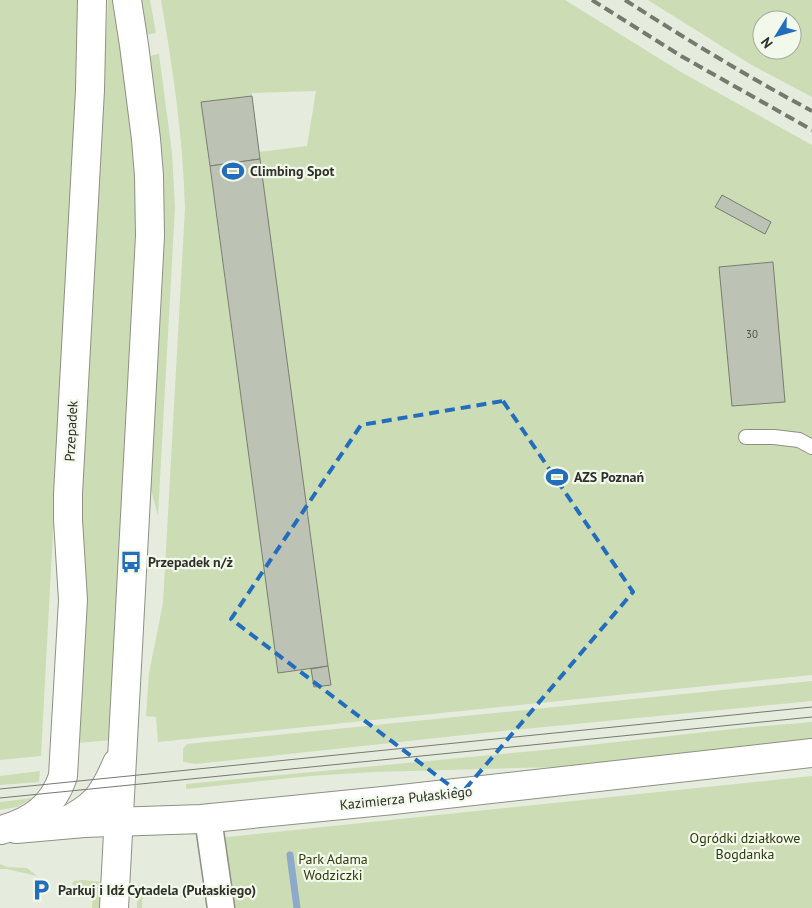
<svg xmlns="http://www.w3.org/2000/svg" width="812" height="908" viewBox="0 0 812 908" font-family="'PT Sans',sans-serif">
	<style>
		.green { fill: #ccdcb5; fill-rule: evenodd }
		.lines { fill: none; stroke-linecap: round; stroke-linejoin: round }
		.stream { stroke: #8eaacb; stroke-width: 7 }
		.building { fill: #bcc2b4; stroke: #787e70 }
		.service-casing { stroke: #8c9184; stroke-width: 16 }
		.minor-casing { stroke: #8c9184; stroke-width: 29 }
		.tertiary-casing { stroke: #8c9184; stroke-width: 30 }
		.service { stroke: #fff; stroke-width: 14 }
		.minor { stroke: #fff; stroke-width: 26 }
		.tertiary { stroke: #fff; stroke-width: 28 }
		.tram { stroke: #767970; stroke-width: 1 }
		.rail { stroke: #767970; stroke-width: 4; stroke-dasharray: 10 5; stroke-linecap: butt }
		.marked { fill: none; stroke: #236dbd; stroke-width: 4; stroke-dasharray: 10 6; stroke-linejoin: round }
		.labels { text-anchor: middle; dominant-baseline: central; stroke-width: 4.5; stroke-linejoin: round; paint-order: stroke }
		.number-label { font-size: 11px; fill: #52544d }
		.poi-label { font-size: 14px; font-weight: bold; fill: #2e302b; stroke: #f3f9ea; text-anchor: start }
		.street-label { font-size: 14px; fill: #2e302b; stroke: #f3f9ea }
		.park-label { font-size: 14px; fill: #2c3b0d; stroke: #f3f9ea }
	</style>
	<rect width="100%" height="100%" fill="#e6ecdd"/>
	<g class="green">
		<path d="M0 0H84L51 569 41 756 0 760Z"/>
		<path d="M108 0H116L125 59 139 218 111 740 78 743 80 517Z"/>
		<path d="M140 0H150L156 33 146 35Z"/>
		<path d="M161 0H565L681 72 812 145V675L158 742 156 717 146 716 149 673 163 603 185 208C183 138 173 69 161 0ZM316 91 307 146 259 152 328 666 278 673 201 103 252 96V93Z"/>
		<path d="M648 0H812V97L750 64ZM762 20H792V50H762Z"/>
		<path d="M159 54 172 153 175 207 158 516 150 486 162 252 163 201 160 146 149 58 153 55Z"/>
		<path d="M812 681V701L483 733 196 764 183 762V749L187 744Z"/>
		<path d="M812 722V740L556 767 374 772 310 776 186 789V784L554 749 741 728Z"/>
		<path d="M40 771 39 782 0 785V776Z"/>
		<path d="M812 776V908H210L218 838Z"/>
		<path d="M33 798 17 807 0 810V802Z"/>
		<path d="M0 864 7 867 27 868 37 876 7 869H0Z"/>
		<path d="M82 880 102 882 101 908H92L93 895 72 884 74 881Z"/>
		<path d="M138 885 143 888 142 908H137Z"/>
	</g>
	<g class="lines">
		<path class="stream" d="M290 855 297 908"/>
	</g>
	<g class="building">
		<path d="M252 96 260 159 210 166 201 102Z"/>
		<path d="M260 159 328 666 278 673 210 166Z"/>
		<path d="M722 195 771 222 765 234 715 207Z"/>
		<path d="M773 262 785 402 732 406 719 267Z"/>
		<path d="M328 666 331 685 314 687 311 669Z"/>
	</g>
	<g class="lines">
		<g class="service-casing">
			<path id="service" d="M746 437H774L799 440 812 447"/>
		</g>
		<g class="minor-casing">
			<path id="minor" d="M208 818 221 908"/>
		</g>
		<g class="tertiary-casing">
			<g id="tertiary">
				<path d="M62 823C95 807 103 796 117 763"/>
				<path d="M16 829 84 823 201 819 393 800 812 753"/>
				<path d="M1 830C31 822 53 807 63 776L73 600 68 520V494L90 90 92 0"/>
				<path d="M114 908 150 236 149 176 146 139 134 45 127 0"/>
			</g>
		</g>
		<use href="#service" class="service"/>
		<use href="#minor" class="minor"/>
		<use href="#tertiary" class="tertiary"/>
		<g class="tram">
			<path d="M0 789 812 707"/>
			<path d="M0 798 812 717"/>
		</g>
		<g class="rail">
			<path d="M592 0 681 56 812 130"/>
			<path d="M625 0C686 39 748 77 812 111"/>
		</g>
	</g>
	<path class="marked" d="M503 401 633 592 461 794 231 619 361 425Z"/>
	<defs>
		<g id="stadium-bare" transform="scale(1.725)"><path d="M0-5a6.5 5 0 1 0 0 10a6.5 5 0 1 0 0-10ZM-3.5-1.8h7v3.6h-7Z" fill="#236dbd" stroke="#f3f9ea" stroke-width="2.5" paint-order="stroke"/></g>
		<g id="bus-bare" transform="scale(1.725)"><path d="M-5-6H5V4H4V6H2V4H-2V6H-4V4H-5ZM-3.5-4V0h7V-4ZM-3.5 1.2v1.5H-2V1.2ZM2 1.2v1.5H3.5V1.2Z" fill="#236dbd" stroke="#f3f9ea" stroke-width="2.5" paint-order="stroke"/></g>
		<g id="parking-bare" transform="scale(1.725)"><path d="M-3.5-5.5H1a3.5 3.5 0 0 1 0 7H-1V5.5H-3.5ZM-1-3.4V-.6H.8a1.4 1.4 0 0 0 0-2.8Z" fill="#236dbd" stroke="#f3f9ea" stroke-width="2.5" paint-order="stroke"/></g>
	</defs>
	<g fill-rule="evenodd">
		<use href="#stadium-bare" x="233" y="171"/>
		<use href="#stadium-bare" x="557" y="477"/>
		<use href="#bus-bare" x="131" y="562"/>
		<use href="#parking-bare" x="41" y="890"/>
	</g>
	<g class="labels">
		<g class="number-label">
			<text x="752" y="334">30</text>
		</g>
		<g class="poi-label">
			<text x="250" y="171">Climbing Spot</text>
			<text x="574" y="477">AZS Poznań</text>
			<text x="148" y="562">Przepadek n/ż</text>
			<text x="58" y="890">Parkuj i Idź Cytadela (Pułaskiego)</text>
		</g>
		<g class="street-label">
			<text transform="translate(71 431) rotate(-87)">Przepadek</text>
			<text transform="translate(406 798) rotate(-6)">Kazimierza Pułaskiego</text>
		</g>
		<g class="park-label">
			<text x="745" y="838">Ogródki działkowe<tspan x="745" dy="16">Bogdanka</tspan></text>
			<text x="333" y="859">Park Adama<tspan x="333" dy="16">Wodziczki</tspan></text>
		</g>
	</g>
	<g transform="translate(777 35) rotate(233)"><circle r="24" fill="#f3f9ea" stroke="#a4a99e"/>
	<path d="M0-4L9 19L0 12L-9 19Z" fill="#236dbd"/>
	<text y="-8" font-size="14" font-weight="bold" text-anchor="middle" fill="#2e302b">N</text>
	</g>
</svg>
